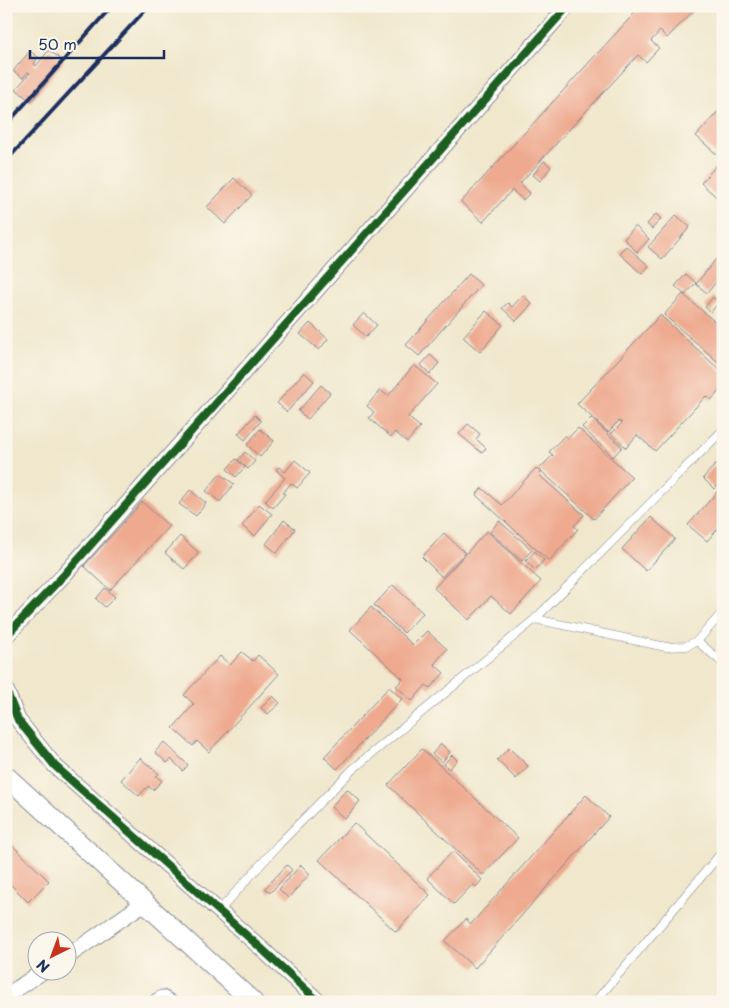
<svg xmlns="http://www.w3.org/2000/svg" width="729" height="1008" viewBox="0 0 729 1008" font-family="'Playpen Sans',sans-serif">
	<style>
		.building { fill: #eea98e }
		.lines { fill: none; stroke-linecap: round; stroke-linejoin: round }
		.service-casing { stroke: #868b95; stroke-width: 9 }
		.minor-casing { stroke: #868b95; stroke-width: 17 }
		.tertiary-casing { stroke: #868b95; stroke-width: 21 }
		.service { stroke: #fff; stroke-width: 8 }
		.minor { stroke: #fff; stroke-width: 15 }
		.tertiary { stroke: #fff; stroke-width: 19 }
		.rail { stroke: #1b2f5e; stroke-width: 4 }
		.cycleway-casing { stroke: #fbf7ec; stroke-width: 11 }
		.cycleway { stroke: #1b5e20; stroke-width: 8 }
	</style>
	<rect width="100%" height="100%" fill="#fbf7ec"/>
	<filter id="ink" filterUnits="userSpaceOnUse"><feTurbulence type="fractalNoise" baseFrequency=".02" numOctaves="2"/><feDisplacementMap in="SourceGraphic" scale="10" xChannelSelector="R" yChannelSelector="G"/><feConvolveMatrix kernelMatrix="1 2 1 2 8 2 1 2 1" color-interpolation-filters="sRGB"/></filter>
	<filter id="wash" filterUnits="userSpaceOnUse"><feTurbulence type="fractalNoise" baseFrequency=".0096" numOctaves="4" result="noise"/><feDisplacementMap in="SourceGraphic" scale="20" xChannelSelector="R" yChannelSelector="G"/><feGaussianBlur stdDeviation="1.12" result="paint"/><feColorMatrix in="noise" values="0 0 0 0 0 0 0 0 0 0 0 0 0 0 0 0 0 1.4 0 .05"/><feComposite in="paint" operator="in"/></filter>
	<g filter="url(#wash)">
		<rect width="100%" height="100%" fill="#f0e7cc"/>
		<g id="blocks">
			<g class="building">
				<path d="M641 6H698L667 38 660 31 651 41 659 48 646 62 638 55 520 183 530 193 523 200 512 190 483 222 461 202Z"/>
				<path d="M49 50 64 62 31 102 16 89 30 73 28 72 23 78 13 71 30 51 38 57 34 64 36 66Z"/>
				<path d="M723 106V203L701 183 722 159 696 136Z"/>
				<path d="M544 161 551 167 540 181 533 175Z"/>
				<path d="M234 178 252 195 225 224 207 207Z"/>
				<path d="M656 214 661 219 652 229 647 224Z"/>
				<path d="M676 215 690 227 662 259 648 247Z"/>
				<path d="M635 226 649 239 637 252 624 239Z"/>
				<path d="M626 246 649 266 642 274 619 253Z"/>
				<path d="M716 259 723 264V274L707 293 696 284Z"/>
				<path d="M469 274 481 285 419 356 406 345Z"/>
				<path d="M686 274 696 283 685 295 675 286Z"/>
				<path d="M683 294 723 329V366L664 315Z"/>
				<path d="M523 295 532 304 516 321 502 308 508 303 512 307Z"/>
				<path d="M713 297 719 302 711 312 705 307Z"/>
				<path d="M486 311 503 325 480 352 463 337Z"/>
				<path d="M364 313 377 325 366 337 353 325Z"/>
				<path d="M660 315 723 373V387L711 400 706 396 655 451 637 435 626 448 611 434 622 423 619 421 608 432 577 404Z"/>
				<path d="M310 323 328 339 319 350 300 334Z"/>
				<path d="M430 355 439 363 430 374 421 365Z"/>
				<path d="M414 365 437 384 408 417 420 427 407 442 395 432 391 437 369 418 374 412 367 406 380 390 388 396Z"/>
				<path d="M304 372 314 381 287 412 277 403Z"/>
				<path d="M321 385 330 393 308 419 298 411Z"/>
				<path d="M255 415 261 421 245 440 238 434Z"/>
				<path d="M591 418 622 447 613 457 582 427Z"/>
				<path d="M468 424 480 434 476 439 486 448 482 453 459 434Z"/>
				<path d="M578 428 632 477 594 519 539 469 553 455 549 452 565 435 568 438Z"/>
				<path d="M260 429 274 441 260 457 247 445Z"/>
				<path d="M245 452 255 461 248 469 238 460Z"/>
				<path d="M236 459 245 467 236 477 227 469Z"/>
				<path d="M295 460 310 473 297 488 291 483 283 493 285 494 273 508 265 501 285 478 276 470 279 467 285 472Z"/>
				<path d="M717 463 723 468V480L714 489 703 478Z"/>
				<path d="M536 468 541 473 539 475 584 515 574 526 578 529 549 561 476 495 482 488 502 505Z"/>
				<path d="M220 474 234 484 220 502 206 491Z"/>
				<path d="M190 490 206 503 196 516 179 504Z"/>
				<path d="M717 492 723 498V523L707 541 688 525Z"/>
				<path d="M142 502 169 526 110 590 84 566Z"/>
				<path d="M259 504 272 514 255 536 242 526Z"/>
				<path d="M651 517 675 539 646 571 622 549Z"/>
				<path d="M284 520 295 529 277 553 266 544Z"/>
				<path d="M499 521 532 550 522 561 490 532Z"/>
				<path d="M487 531 541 581 511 614 491 596 469 620 434 588Z"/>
				<path d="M444 533 465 553 442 577 422 557Z"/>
				<path d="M180 536 199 553 184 569 165 553Z"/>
				<path d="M535 551 544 560 535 570 526 561Z"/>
				<path d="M393 585 423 613 404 633 374 605Z"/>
				<path d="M105 588 115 597 105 607 96 599Z"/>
				<path d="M371 607 413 645 427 631 447 649 434 664 444 673 430 688 426 685 412 701 396 686 403 679 350 630Z"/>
				<path d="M242 652 253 661 258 655 279 674 209 752 197 741 193 746 173 728 194 704 184 695 220 656 230 665Z"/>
				<path d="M389 687 402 699 337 769 324 757Z"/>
				<path d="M273 696 280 703 268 714 261 708Z"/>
				<path d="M164 742 188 765 183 771 171 759 167 763 155 752Z"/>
				<path d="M441 744 450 752 442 762 432 754Z"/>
				<path d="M509 748 528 766 516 779 497 760Z"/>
				<path d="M422 749 518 838 483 875 388 785Z"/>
				<path d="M452 755 457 760 449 769 444 764Z"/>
				<path d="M140 758 159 774 156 776 162 781 153 790 148 786 139 796 121 780Z"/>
				<path d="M347 789 360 801 345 819 331 807Z"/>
				<path d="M586 795 609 817 475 968 445 941 466 919 471 924Z"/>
				<path d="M354 823 430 895 396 932 319 860Z"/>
				<path d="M6 839 49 881 28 902 6 880Z"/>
				<path d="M453 851 482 880 476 887 473 884 454 904 427 878Z"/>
				<path d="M287 865 292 870 270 893 265 888Z"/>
				<path d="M301 865 310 874 288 898 279 889Z"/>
			</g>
		</g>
	</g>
	<g filter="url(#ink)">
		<use href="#blocks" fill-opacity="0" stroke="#868b95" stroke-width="1"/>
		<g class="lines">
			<g class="service-casing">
				<g id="service">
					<path d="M535 619 666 647 686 646 697 641 723 612"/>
					<path d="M697 641 723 663"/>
					<path d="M219 911 280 843 353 769 535 619 723 430"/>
					<path d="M595 1002 723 851"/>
				</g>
			</g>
			<g class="minor-casing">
				<g id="minor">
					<path d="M6 636 64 575 568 6"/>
					<path d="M6 690 18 720 55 766 262 949 319 1002"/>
					<path d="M68 956 144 903"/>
					<path d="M6 996 45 970"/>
					<path d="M156 1002 162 998 169 1002"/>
				</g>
			</g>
			<g class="tertiary-casing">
				<path id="tertiary" d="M6 776 253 1002"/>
			</g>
			<use href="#service" class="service"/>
			<use href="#minor" class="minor"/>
			<use href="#tertiary" class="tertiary"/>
			<g class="rail">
				<path d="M6 125 112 6"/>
				<path d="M6 161 149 6"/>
			</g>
			<g class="cycleway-casing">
				<g id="cycleway">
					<path d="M6 636 64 575 568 6"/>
					<path d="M6 690 18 720 55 766 262 949 319 1002"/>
				</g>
			</g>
			<use href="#cycleway" class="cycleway"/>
		</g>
	</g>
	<rect width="729" height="1008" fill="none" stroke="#fbf7ec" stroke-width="25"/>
	<g transform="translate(52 956) rotate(222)"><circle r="24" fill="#fbf7ec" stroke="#a1a7b3"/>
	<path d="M0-4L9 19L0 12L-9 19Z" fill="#c8321e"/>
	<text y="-8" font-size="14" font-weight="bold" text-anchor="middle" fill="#1b2f5e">N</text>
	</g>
	<path d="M30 50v8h134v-8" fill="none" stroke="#1b2f5e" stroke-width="2.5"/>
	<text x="38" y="50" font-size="15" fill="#1b2f5e" stroke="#fbf7ec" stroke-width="4" paint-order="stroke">50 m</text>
</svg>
